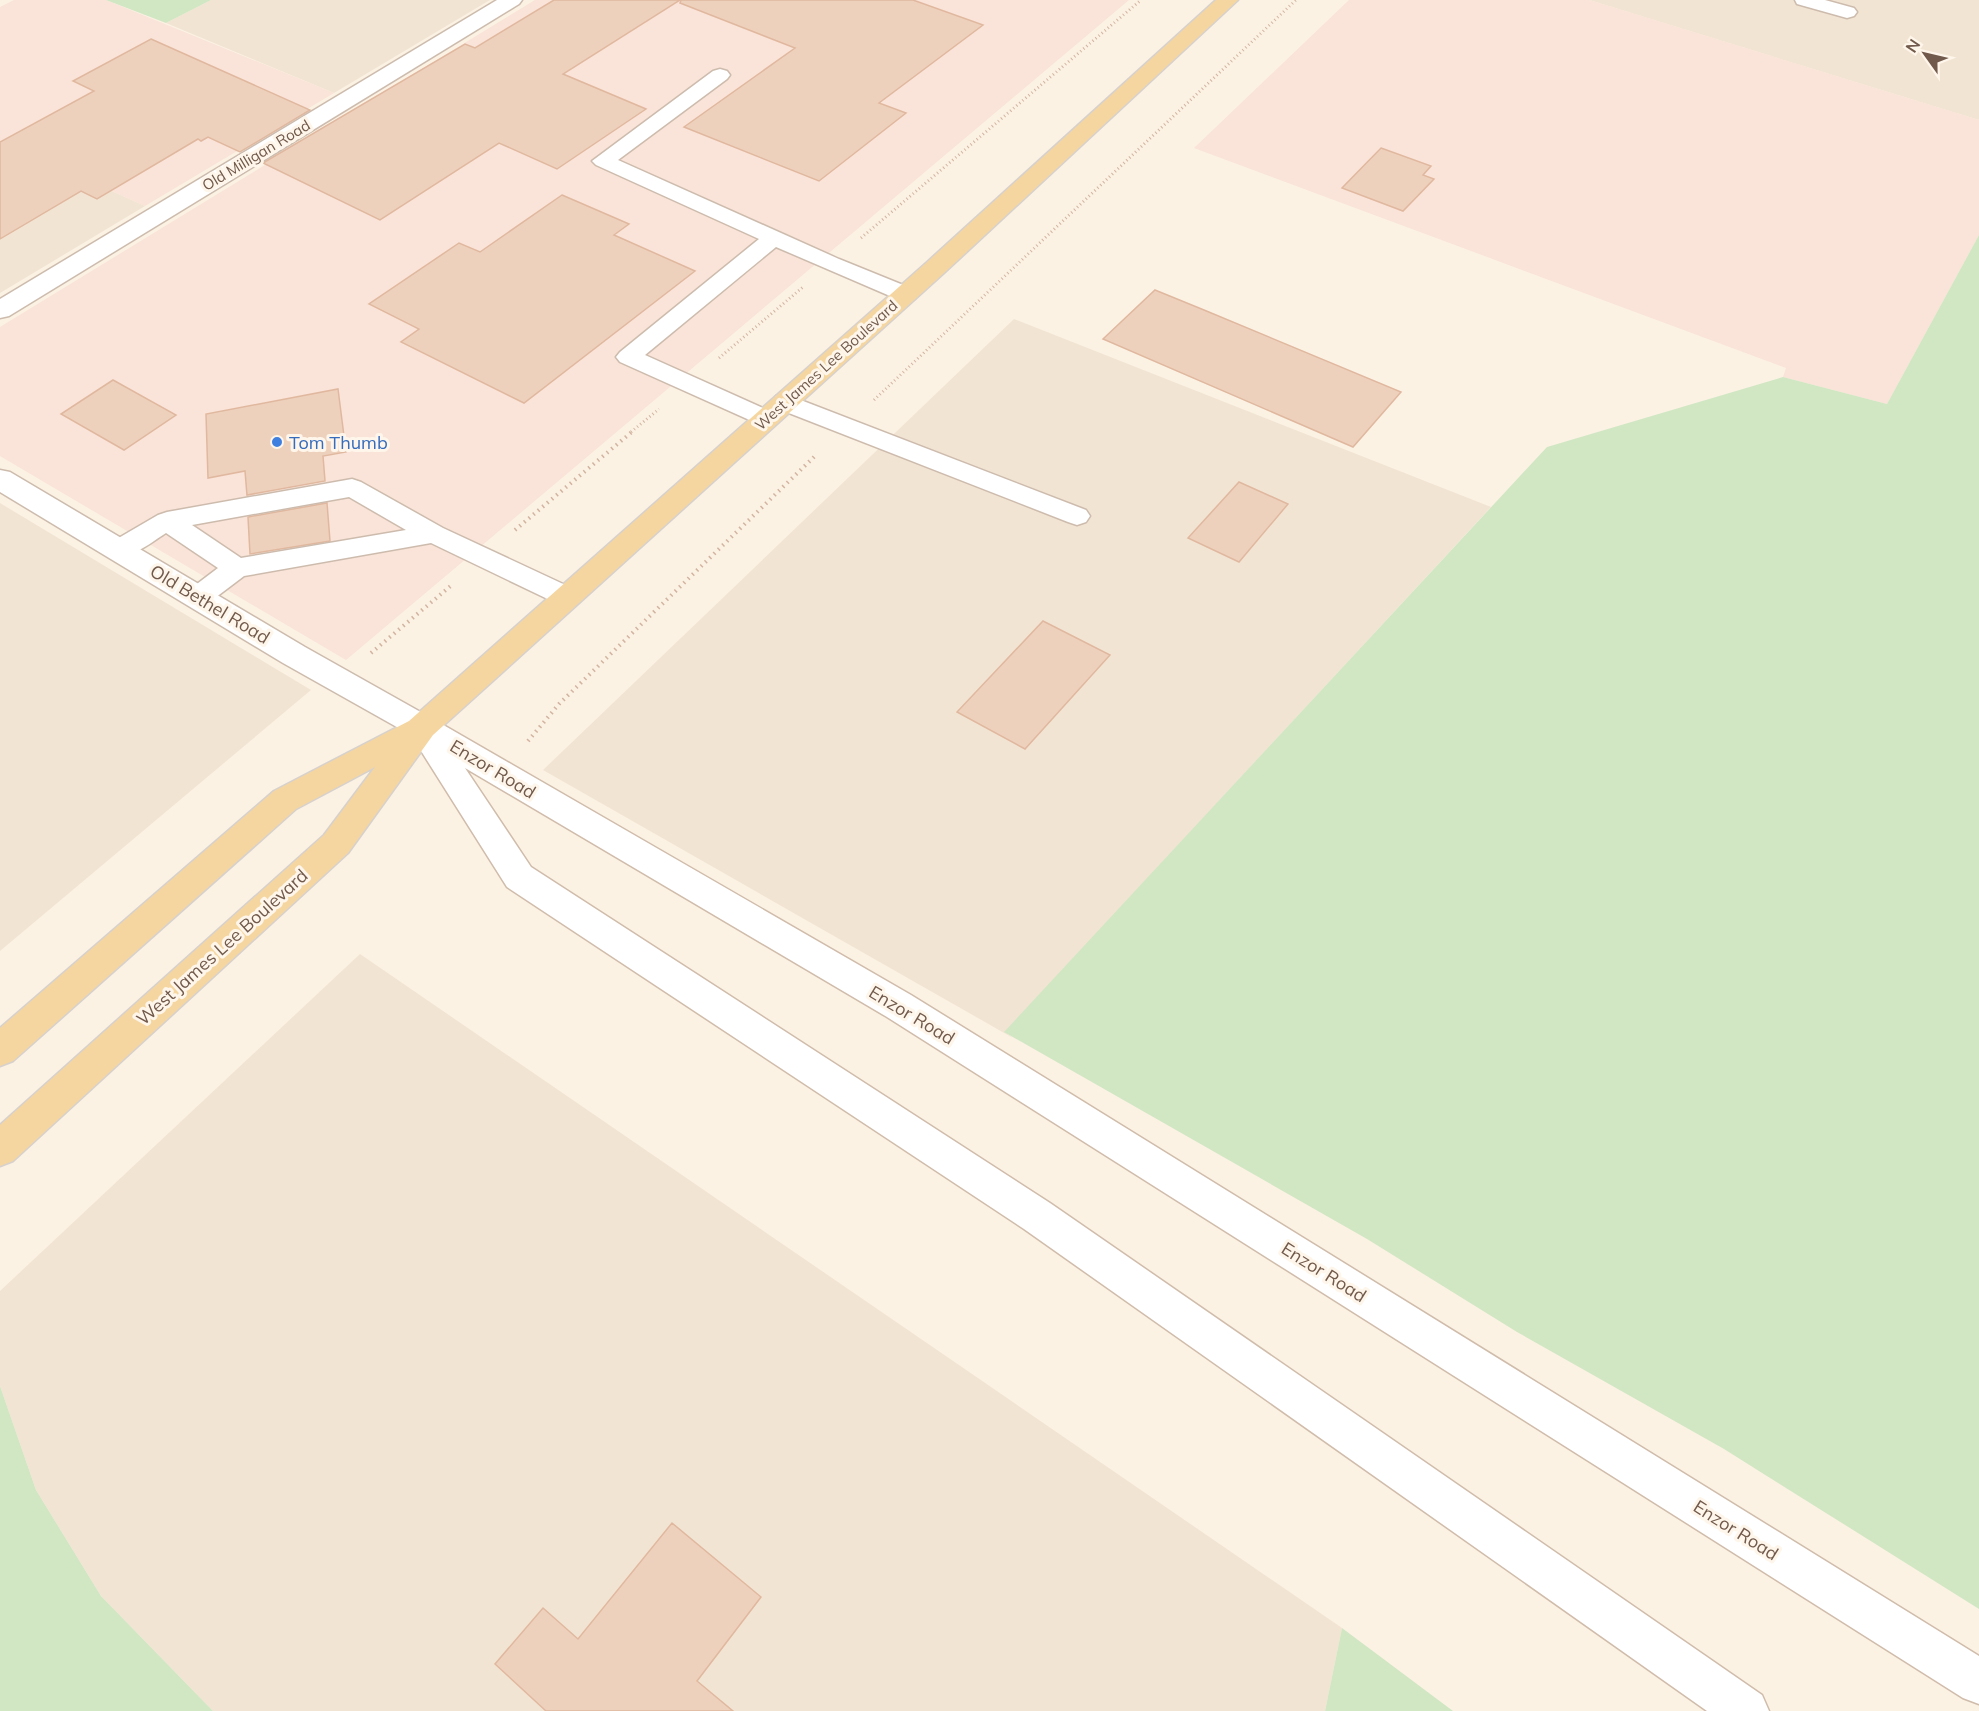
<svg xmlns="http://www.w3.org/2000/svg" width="1979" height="1711" viewBox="0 0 1979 1711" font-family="Mulish,sans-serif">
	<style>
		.residential { fill: #f2e4d3 }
		.commercial { fill: #fae3d8 }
		.green { fill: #d1e7c3 }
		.building { fill: #eed1bd; stroke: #e0b89f; stroke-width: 1.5 }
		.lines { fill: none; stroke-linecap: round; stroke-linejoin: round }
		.service-casing { stroke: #cdbcae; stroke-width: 3 }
		.minor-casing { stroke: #cdbcae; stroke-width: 3 }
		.tertiary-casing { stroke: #cdbcae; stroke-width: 3 }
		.secondary-casing { stroke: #d0bcab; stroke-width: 3 }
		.primary-casing { stroke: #d7d1cd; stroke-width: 3 }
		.path-far1 { stroke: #d3b4a1; stroke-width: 3; stroke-dasharray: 1 3; stroke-linecap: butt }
		.path { stroke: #d3b4a1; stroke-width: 4; stroke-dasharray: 1.5 4.5; stroke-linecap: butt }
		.service { fill: #fff; fill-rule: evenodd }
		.minor { fill: #fff; fill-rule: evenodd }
		.tertiary { fill: #fff; fill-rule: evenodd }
		.secondary { fill: #fff; fill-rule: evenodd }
		.primary { fill: #f5d6a0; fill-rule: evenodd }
		.shop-dot { fill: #3f7fe0; stroke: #fef6ea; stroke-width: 2 }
		.labels { text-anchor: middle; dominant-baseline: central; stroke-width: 6; stroke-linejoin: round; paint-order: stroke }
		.far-street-label { font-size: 15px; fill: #71594b; stroke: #fef6ea }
		.shop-label { font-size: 18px; fill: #366cbe; stroke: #fef6ea; text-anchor: start }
		.street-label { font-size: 18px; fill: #71594b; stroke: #fef6ea }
	</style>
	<rect width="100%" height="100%" fill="#fbf2e4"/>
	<g class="residential">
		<path d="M211 0H490L334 93 166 23Z"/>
		<path d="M1589 0H1979V120Z"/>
		<path d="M12 146 145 206 0 293V153Z"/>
		<path d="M1014 319 1491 507 1005 1032 1013 1038 543 770Z"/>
		<path d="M0 503 311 690 0 951Z"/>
		<path d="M360 954 1342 1628 1325 1711H213L101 1596 36 1490 0 1386V1291Z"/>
	</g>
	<g class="commercial">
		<path d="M14 0H106L334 93 145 206 12 146 0 153V7Z"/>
		<path d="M535 0H1129L346 660 0 456V327Z"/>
		<path d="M1349 0H1589L1979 120V235L1887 404 1783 377 1786 368 1194 148Z"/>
	</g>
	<g class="green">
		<path d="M106 0H211L166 23Z"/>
		<path d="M1979 235V1609L1724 1449 1517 1332 1367 1239 1004 1032 1547 447 1783 377 1887 404Z"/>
		<path d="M0 1386 36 1490 101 1596 213 1711H0Z"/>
		<path d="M1342 1628 1453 1711H1325Z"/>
	</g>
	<g class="building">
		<path d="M554 0H680L563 74 646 109 557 169 499 143 380 220 263 163 465 44 475 48Z"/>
		<path d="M681 0H913L983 25 879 103 906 113 819 181 684 127 795 48 680 3Z"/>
		<path d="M151 39 310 110 240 152 208 137 201 141 198 139 97 199 81 191 0 239V142L94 91 73 81Z"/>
		<path d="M1381 148 1431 166 1423 175 1434 179 1403 211 1342 188Z"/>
		<path d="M562 195 629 224 614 235 695 271 524 403 401 342 419 329 369 304 459 243 480 252Z"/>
		<path d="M1155 290 1204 310 1401 392 1353 447 1103 339Z"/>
		<path d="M113 380 176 415 124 450 61 414Z"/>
		<path d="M338 389 346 452 323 456 325 481 247 495 245 471 208 478 206 414Z"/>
		<path d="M1239 482 1288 504 1239 562 1188 538Z"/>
		<path d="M327 503 330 541 250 554 248 517Z"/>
		<path d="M1043 621 1110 655 1025 749 957 712Z"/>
		<path d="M672 1523 761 1597 697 1681 733 1711H546L495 1664 543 1608 578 1639Z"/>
	</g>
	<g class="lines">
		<g class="service-casing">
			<g id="service">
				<path d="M1795 0H1825L1854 8 1857 12 1854 16 1847 18 1797 4Z"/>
				<path d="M720 69 727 71 730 75 727 79 618 160 839 259 913 289 916 294 913 299 905 301 897 299 776 247 645 355 774 413 777 419 774 425 765 427 620 362 616 357 620 352 759 239 596 165 592 161 713 71Z"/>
				<path d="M785 394 1086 510 1090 516 1086 522 1077 525 1068 522 776 408 773 402 776 396Z"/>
				<path d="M352 479 361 482 443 528 576 590 580 597 576 604 567 607 558 604 431 543 244 576 207 604 198 607 189 604 185 597 189 590 218 568 166 533C150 543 130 561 110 555L106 549 110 543 158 515 167 512ZM349 497 406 530 241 558 192 525Z"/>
			</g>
		</g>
		<g class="minor-casing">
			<path id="minor" d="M497 0H522L519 4 9 316 0 318V299Z"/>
		</g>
		<g class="tertiary-casing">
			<path id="tertiary" d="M0 470 10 472 305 647 433 719 438 727 433 735 422 739 411 735 283 663 0 492Z"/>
		</g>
		<g class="secondary-casing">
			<path id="secondary" d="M422 715 433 719 911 995 1979 1656V1704L1963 1698 887 1017 465 768 531 867 1050 1203 1762 1695 1769 1711H1707L1024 1229 507 887 406 727 411 719Z"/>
		</g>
		<g class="primary-casing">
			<path id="primary" d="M1216 0H1238L944 273 433 735 348 853 13 1161 0 1166V1125L324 835 375 767 296 809 13 1061 0 1066V1028L274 791 409 721 926 263Z"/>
		</g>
		<g class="path-far1">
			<path d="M861 238 1141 0"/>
			<path d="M719 358 803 287"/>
			<path d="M874 400 1296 0"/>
			<path d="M631 432 659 409"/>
		</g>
		<g class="path">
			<path d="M515 530 633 431"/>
			<path d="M371 653 453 584"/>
			<path d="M528 741 559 704 816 455"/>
		</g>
		<use href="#service" class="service"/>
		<use href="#minor" class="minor"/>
		<use href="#tertiary" class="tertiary"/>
		<use href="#secondary" class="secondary"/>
		<use href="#primary" class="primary"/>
	</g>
	<circle class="shop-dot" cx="277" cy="442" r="6"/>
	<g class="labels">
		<g class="far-street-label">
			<text transform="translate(256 155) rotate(-31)">Old Milligan Road</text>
			<text transform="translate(826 365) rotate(-42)">West James Lee Boulevard</text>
		</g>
		<g class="shop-label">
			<text x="289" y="442">Tom Thumb</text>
		</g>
		<g class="street-label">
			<text transform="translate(210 604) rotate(31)">Old Bethel Road</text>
			<text transform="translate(493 769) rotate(31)">Enzor Road</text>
			<text transform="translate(222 947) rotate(-42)">West James Lee Boulevard</text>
			<text transform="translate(912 1015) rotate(31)">Enzor Road</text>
			<text transform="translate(1324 1272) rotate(32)">Enzor Road</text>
			<text transform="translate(1736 1530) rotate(32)">Enzor Road</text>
		</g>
	</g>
	<g transform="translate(1925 54) rotate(304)" stroke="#fef6ea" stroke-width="4.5" paint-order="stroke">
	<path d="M0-4.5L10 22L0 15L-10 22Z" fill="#71594b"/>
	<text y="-9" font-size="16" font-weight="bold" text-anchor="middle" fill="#71594b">N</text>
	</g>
</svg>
